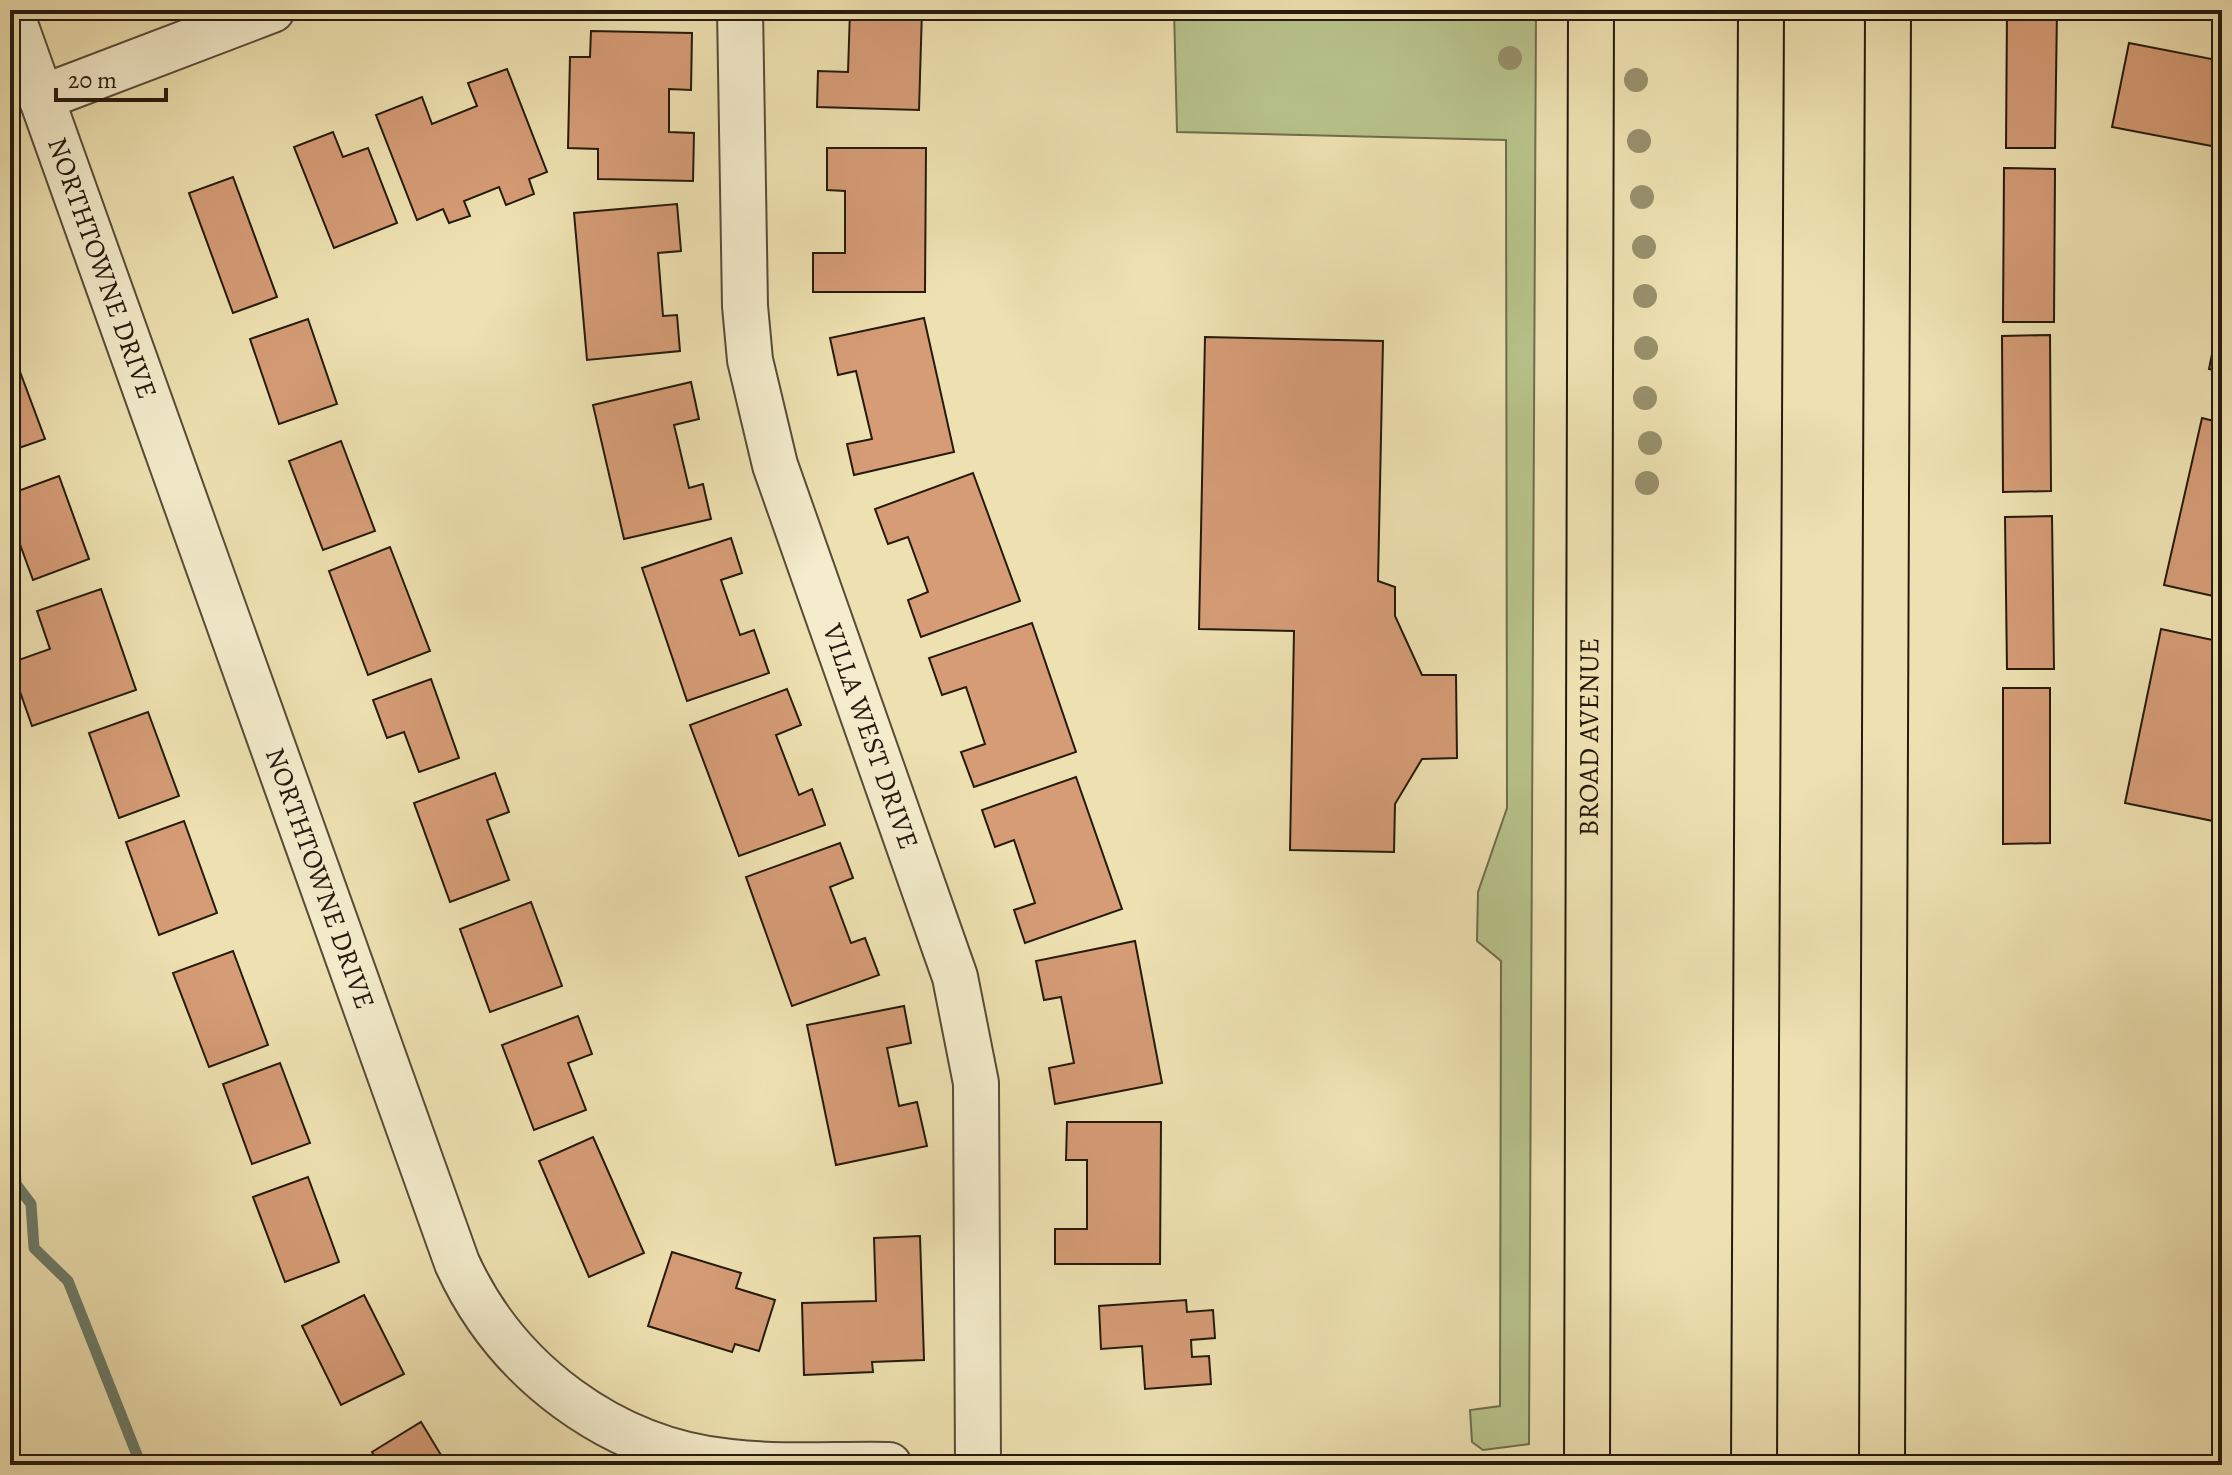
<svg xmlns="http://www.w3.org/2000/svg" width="2232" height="1475" viewBox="0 0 2232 1475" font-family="Alegreya,serif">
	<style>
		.green { fill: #b8c38c; stroke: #6e6e4c; stroke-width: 2 }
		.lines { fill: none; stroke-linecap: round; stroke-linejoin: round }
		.stream { stroke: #6b7c6b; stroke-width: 11 }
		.building { fill: #d59c76; stroke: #251a0d; stroke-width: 2 }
		.minor-casing { stroke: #574c36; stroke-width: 48 }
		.major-casing { stroke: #251a0d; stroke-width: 48 }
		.highway-casing { stroke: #251a0d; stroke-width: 48 }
		.minor { stroke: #f4eccc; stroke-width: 44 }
		.major { stroke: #eee1b1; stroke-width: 44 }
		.highway { stroke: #eee1b1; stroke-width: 44 }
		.tree { fill: #98906c }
		.labels { text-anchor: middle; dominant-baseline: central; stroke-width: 6; stroke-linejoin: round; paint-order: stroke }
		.street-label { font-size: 28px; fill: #251a0d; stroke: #f4eccc }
	</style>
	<rect width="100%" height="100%" fill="#eee1b1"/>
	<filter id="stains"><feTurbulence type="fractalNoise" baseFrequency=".0025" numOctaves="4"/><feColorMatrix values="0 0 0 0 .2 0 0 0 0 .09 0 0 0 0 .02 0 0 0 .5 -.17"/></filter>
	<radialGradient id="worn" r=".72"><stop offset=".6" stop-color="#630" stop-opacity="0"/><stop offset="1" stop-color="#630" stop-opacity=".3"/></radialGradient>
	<path class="green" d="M1174 10H1536L1529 1444 1483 1450 1472 1442 1470 1410 1500 1406 1501 961 1477 941 1478 892 1507 808 1506 140 1177 132Z"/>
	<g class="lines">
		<path class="stream" d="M10 1132 14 1143 16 1184 31 1204 34 1248 68 1281 141 1465"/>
	</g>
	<g class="building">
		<path d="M922 10 919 110 817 107 818 71 848 72 850 11 833 10Z"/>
		<path d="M2007 10H2057L2055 148H2006Z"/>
		<path d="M591 31 692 33 691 90 669 89V132L694 133 693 181 598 179V149L568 148 570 57H590Z"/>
		<path d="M2129 43 2222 61V148L2112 127Z"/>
		<path d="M507 69 547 172 529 179 534 194 506 205 499 187 464 201 470 216 449 223 443 209 417 220 376 115 422 97 432 124 477 106 468 83Z"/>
		<path d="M333 132 343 157 368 148 397 223 334 248 294 147Z"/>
		<path d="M827 148H926L925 292H813V253H845V191L827 190Z"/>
		<path d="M2004 168 2055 169 2054 322H2003Z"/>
		<path d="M233 177 277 297 233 313 189 193Z"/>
		<path d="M677 204 681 251 658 253 663 316 677 315 680 351 587 360 574 213Z"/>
		<path d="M2222 305V372L2209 369Z"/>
		<path d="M924 318 954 452 854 475 847 444 872 439 856 371 838 375 830 338Z"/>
		<path d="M308 319 337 404 279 424 250 339Z"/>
		<path d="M2050 335 2051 491 2003 492 2002 336Z"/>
		<path d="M1205 337 1383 341 1378 581 1395 587V616L1422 675H1456L1457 758 1422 759 1395 804 1394 852 1290 850 1294 631 1199 629Z"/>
		<path d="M16 361 45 439 10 451V364Z"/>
		<path d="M691 382 699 419 674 425 689 488 703 484 711 519 624 539 593 405Z"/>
		<path d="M2202 418 2222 423V598L2164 585Z"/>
		<path d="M341 441 375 531 323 550 289 461Z"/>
		<path d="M973 473 1020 601 921 637 908 600 928 592 908 537 888 544 875 509Z"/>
		<path d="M59 476 89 559 33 580 10 517V494Z"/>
		<path d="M2052 516 2054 669H2007L2005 517Z"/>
		<path d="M731 538 742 573 721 580 740 635 754 630 769 673 687 701 642 568Z"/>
		<path d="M390 547 430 651 368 675 329 571Z"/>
		<path d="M101 589 136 690 32 726 10 663 50 649 37 611Z"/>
		<path d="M1032 623 1076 752 974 787 961 752 985 744 966 687 942 695 929 658Z"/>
		<path d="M2161 629 2222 642V778L2213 821 2125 803Z"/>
		<path d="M431 679 459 758 419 772 404 732 387 738 373 700Z"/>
		<path d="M2003 688H2050V843L2003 844Z"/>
		<path d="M787 689 801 725 776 735 799 795 812 789 825 825 739 856 690 725Z"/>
		<path d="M148 712 179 796 119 818 89 733Z"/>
		<path d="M495 773 509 812 487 820 509 880 450 902 414 803Z"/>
		<path d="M1076 777 1122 909 1025 943 1014 910 1035 903 1014 840 995 847 982 810Z"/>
		<path d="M184 821 217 913 159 935 126 842Z"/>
		<path d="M840 843 853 878 830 887 851 943 865 938 879 975 792 1006 746 877Z"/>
		<path d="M531 902 562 986 490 1012 460 929Z"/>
		<path d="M1135 941 1162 1083 1055 1104 1049 1068 1074 1063 1061 997 1044 1000 1036 961Z"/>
		<path d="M233 951 268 1045 209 1067 173 973Z"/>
		<path d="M904 1006 911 1043 887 1048 899 1106 917 1102 927 1146 836 1165 807 1025Z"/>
		<path d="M578 1016 592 1054 568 1063 586 1110 534 1130 502 1045Z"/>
		<path d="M280 1063 310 1143 252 1164 223 1084Z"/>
		<path d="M1067 1122H1161L1160 1264H1055V1229H1087V1160H1066Z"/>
		<path d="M593 1137 644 1253 589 1277 539 1161Z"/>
		<path d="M308 1177 339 1262 285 1282 253 1197Z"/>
		<path d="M920 1236 924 1360 872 1362 873 1372 804 1375 802 1303 876 1301 874 1238Z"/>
		<path d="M672 1252 741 1273 736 1288 775 1300 759 1351 735 1344 732 1352 648 1326Z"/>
		<path d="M364 1295 404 1374 341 1405 302 1326Z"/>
		<path d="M1186 1300 1187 1312 1213 1310 1215 1338 1191 1340 1192 1357 1209 1356 1211 1384 1145 1389 1142 1346 1101 1349 1099 1306Z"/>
		<path d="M421 1422 447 1465H380L372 1452Z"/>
	</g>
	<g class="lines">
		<g class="minor-casing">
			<g id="minor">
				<path id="s1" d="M10 10 457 1263C506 1371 611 1450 730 1462 783 1468 837 1464 889 1465"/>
				<path id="s2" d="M740 10 745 306 750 360 775 465 955 977 976 1083 978 1465"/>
				<path d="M41 98 272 10"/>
			</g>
		</g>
		<g class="major-casing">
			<g id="major">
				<path id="s3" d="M1587 1465 1591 10"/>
			</g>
		</g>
		<g class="highway-casing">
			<g id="highway">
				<path d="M1754 1465 1761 10"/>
				<path d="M1882 1465 1888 10"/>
			</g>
		</g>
		<use href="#minor" class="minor"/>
		<use href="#major" class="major"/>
		<use href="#highway" class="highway"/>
	</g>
	<g class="tree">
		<circle cx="1510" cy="58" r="12"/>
		<circle cx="1636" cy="80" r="12"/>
		<circle cx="1639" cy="141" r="12"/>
		<circle cx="1642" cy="197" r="12"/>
		<circle cx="1644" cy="247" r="12"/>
		<circle cx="1645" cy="296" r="12"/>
		<circle cx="1646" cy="348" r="12"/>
		<circle cx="1645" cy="398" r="12"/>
		<circle cx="1650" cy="443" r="12"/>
		<circle cx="1647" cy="483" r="12"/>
	</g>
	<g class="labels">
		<g class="street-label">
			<text stroke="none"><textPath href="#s1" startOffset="274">NORTHTOWNE DRIVE</textPath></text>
			<text stroke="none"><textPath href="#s2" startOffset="746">VILLA WEST DRIVE</textPath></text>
			<text stroke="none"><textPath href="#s3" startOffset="728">BROAD AVENUE</textPath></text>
			<text stroke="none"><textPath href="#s1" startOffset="922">NORTHTOWNE DRIVE</textPath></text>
		</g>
	</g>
	<rect width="2232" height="1475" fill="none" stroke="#eee1b1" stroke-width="40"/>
	<rect x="12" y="12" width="2208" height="1451" fill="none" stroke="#251a0d" stroke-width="4"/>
	<rect x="20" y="20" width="2192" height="1435" fill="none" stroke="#251a0d" stroke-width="2"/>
	<path d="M56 88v12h110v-12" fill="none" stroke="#251a0d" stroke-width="4"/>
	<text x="68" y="88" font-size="24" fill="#251a0d" stroke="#f4eccc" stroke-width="6" paint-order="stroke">20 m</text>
	<rect width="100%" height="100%" filter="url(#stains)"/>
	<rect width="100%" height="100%" fill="url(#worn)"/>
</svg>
